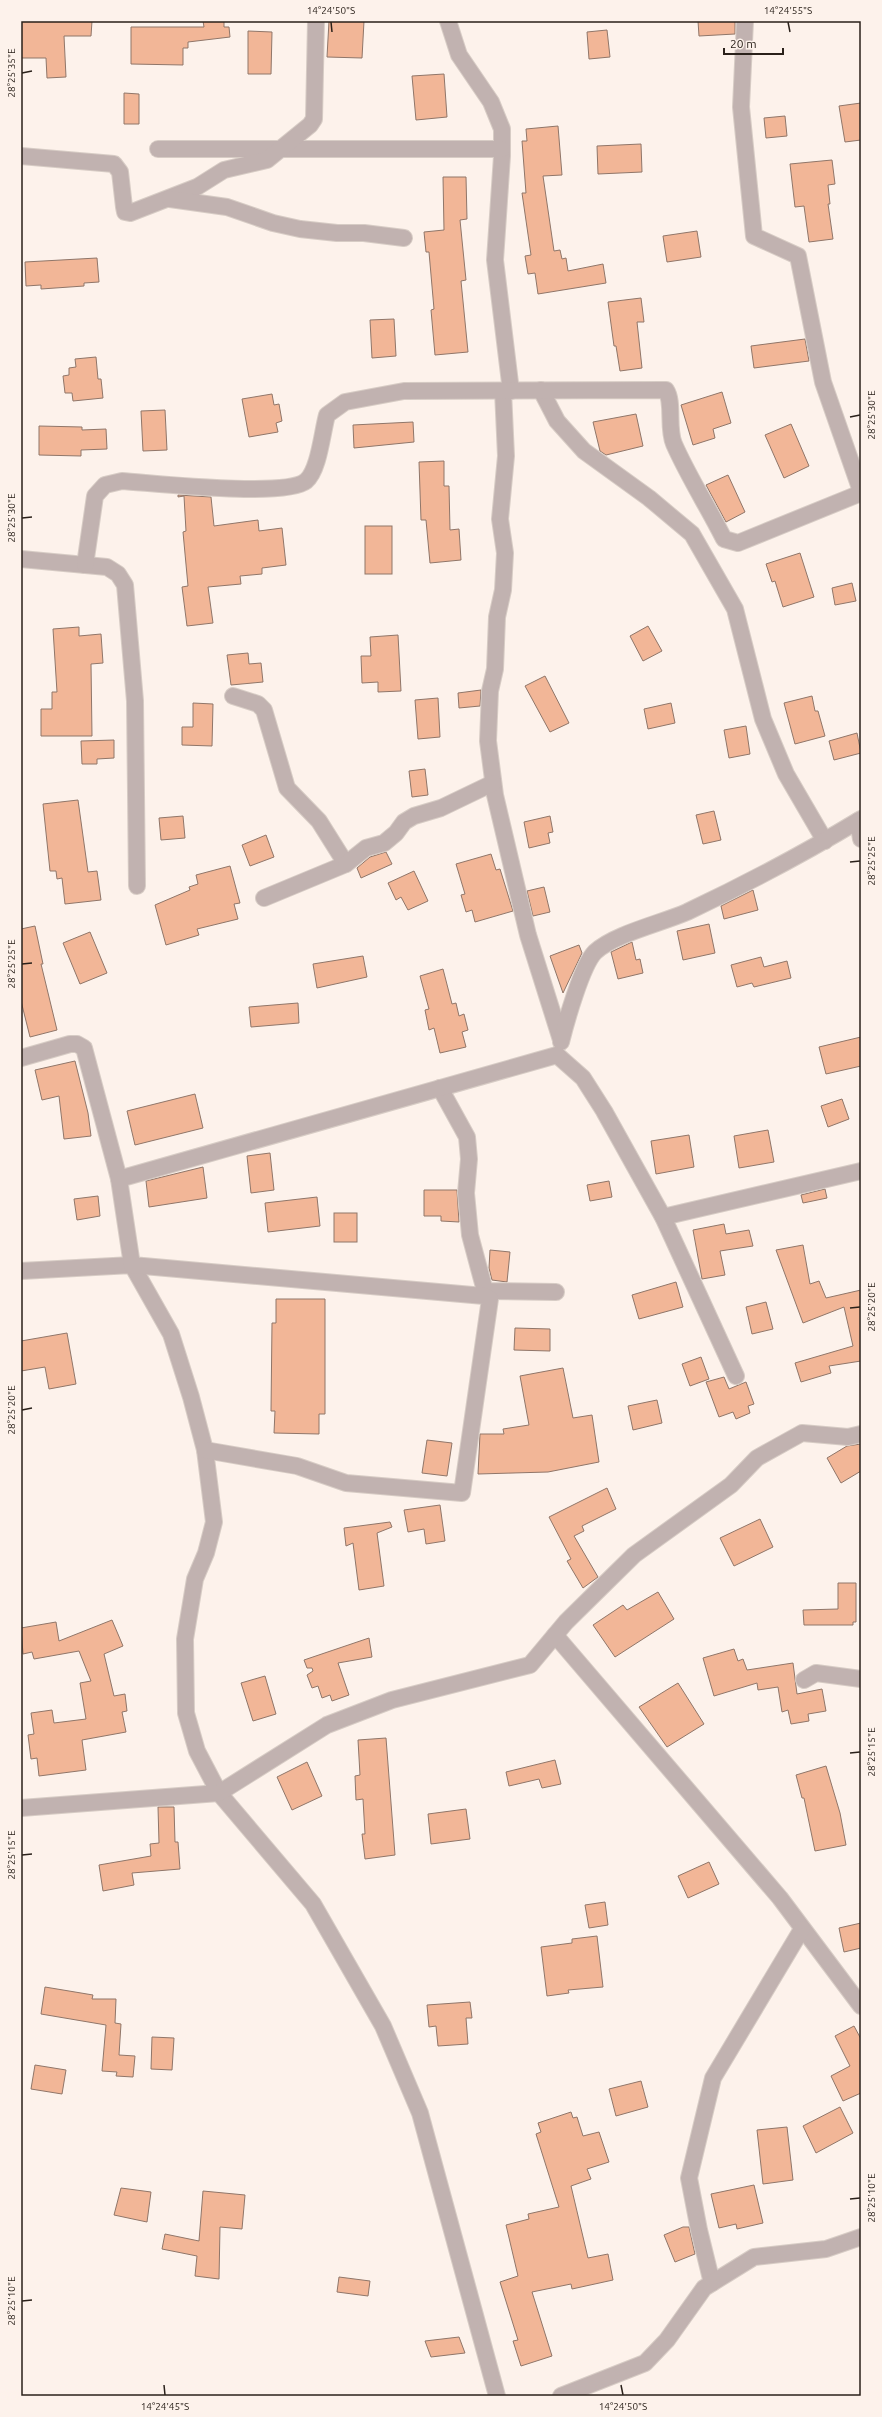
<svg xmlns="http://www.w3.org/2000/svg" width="882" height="2417" viewBox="0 0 882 2417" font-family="Ubuntu,sans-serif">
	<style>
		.building { fill: #f2b697; stroke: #907669 }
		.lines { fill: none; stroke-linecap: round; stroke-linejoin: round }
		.street-casing { stroke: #d7ccc5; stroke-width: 18 }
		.street { stroke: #c1b2b0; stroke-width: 16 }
		.ticks { fill: none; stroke: #2a211a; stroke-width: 1.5 }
		.neatline { fill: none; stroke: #2a211a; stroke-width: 1.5 }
		.ticks-label { font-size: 10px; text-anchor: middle; fill: #2a211a }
	</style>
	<rect width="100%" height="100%" fill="#fdf2eb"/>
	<g class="building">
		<path d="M21 21H92L91 36H64L66 77 47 78 46 58H21Z"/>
		<path d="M203 21H224V27H229L230 37 188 42V48H183V65L131 64V27H204Z"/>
		<path d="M329 21H364L362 58 327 57Z"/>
		<path d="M698 21H735V34L699 36Z"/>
		<path d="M607 30 610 57 589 59 587 32Z"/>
		<path d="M248 31 272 32 271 74H248Z"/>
		<path d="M444 74 447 117 416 120 412 76Z"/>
		<path d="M124 93 139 94V124H124Z"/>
		<path d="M861 103V140L845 142 839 106Z"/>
		<path d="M785 116 787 136 766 138 764 118Z"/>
		<path d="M558 126 562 175 543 176 554 251 560 250 562 259 566 258 568 271 603 264 606 283 538 294 535 273 528 274 525 256 531 255 522 193H526L522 141H527L526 129Z"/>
		<path d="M641 144 642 172 598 174 597 146Z"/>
		<path d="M832 160 835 184 828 185 830 204H828L833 239 809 242 804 206 795 207 790 164Z"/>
		<path d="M443 177H466L467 219 460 220 466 280 461 281 468 352 435 355 431 310 434 309 429 252H426L424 232 444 230Z"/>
		<path d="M697 231 701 257 667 262 663 236Z"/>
		<path d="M97 258 99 282 84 283V286L41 289V285L26 286 25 262Z"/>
		<path d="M641 298 644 322H637L642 368 620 371 616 346H614L608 302Z"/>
		<path d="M394 319 396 356 372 358 370 320Z"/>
		<path d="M805 339 809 361 754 368 751 346Z"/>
		<path d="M96 357 98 379H101L103 398 73 401 72 393H65L63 376 69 375V368L76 367 75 359Z"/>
		<path d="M722 392 731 423 713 429 715 438 693 445 681 405Z"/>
		<path d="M272 394 274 405 279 404 282 421 276 423 278 432 249 437 242 399Z"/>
		<path d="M165 410 167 450 143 451 141 411Z"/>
		<path d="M636 414 643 446 606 455 600 451 593 422Z"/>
		<path d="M413 422 414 442 354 448 353 425Z"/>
		<path d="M791 424 809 466 784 478 765 435Z"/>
		<path d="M39 426 82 427V430L106 429 107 449 81 450V456L39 455Z"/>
		<path d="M444 461V486H449L450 530 459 529 461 560 430 563 426 520H421L419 462Z"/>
		<path d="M728 475 745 512 726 522 706 485Z"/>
		<path d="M178 495 211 497 214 526 258 520 259 531 282 528 286 565 262 568V574L240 576 241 584 208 587 213 623 187 626 182 587 188 586 183 532 186 531 184 496 178 497Z"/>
		<rect x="365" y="526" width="27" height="48"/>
		<path d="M800 553 814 597 783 607 775 581 772 582 766 564Z"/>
		<path d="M852 583 856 601 835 605 832 588Z"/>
		<path d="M648 626 662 651 643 661 630 636Z"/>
		<path d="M79 627V636L101 634 103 663 91 664 92 736H41V709H52V692H57L53 629Z"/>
		<path d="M398 635 401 691 378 692V682L362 683 361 656H371L370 637Z"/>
		<path d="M248 653 249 664 261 663 263 682 231 685 227 655Z"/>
		<path d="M545 676 569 723 550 732 525 686Z"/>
		<path d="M481 690 480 706 459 708 458 693Z"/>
		<path d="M812 696 815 711H818L825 736 795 744 784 703Z"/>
		<path d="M438 698 440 737 418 739 415 700Z"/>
		<path d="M193 703 213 704 212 746 182 745V727H193Z"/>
		<path d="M671 703 675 723 648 729 644 709Z"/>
		<path d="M746 726 750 754 729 758 724 730Z"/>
		<path d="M857 733 861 753 834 760 829 741Z"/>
		<path d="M114 740V758L97 759V764H82L81 741Z"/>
		<path d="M425 769 428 795 412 797 409 771Z"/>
		<path d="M78 800 88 872 97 871 101 900 65 904 62 878 57 879 56 871H50L43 804Z"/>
		<path d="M714 811 721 840 703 844 696 815Z"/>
		<path d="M183 816 185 838 161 840 159 818Z"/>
		<path d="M550 816 553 832 548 833 550 843 529 848 524 822Z"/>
		<path d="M266 835 274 857 250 866 242 845Z"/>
		<path d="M386 852 392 864 361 878 357 868 370 857Z"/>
		<path d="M491 854 496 870 500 869 513 911 475 922 472 910 466 912 461 895 465 894 456 864Z"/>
		<path d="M230 866 240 903 234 904 238 919 197 929 199 935 166 945 155 905 190 890 189 887 198 884 196 875Z"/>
		<path d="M414 871 428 901 408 910 401 897 396 900 388 883Z"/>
		<path d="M544 887 550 912 533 916 527 891Z"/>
		<path d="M753 890 758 910 724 919 721 906Z"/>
		<path d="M709 924 715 953 683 960 677 931Z"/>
		<path d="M35 926 43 964H41L57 1030 30 1037 21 1001V929Z"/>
		<path d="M90 932 107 973 80 984 63 943Z"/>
		<path d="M632 942 636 960 640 959 643 973 618 979 611 952Z"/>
		<path d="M579 945 582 953 563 993 550 956Z"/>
		<path d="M363 956 367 977 317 988 313 964Z"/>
		<path d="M761 957 764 967 787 961 791 978 754 987 752 983 737 987 731 965Z"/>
		<path d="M443 969 452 1004 456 1003 459 1016 464 1014 468 1030 462 1032 466 1047 440 1053 434 1028 429 1030 425 1010 429 1009 420 976Z"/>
		<path d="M298 1003 299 1023 251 1027 249 1007Z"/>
		<path d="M861 1037V1066L826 1074 819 1047Z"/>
		<path d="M75 1061 88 1113 91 1136 64 1139 59 1096 42 1100 35 1070Z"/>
		<path d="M195 1094 203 1128 135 1145 127 1111Z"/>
		<path d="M842 1099 849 1119 828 1127 821 1106Z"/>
		<path d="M768 1130 774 1162 739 1168 734 1136Z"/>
		<path d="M689 1135 694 1167 656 1174 651 1141Z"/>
		<path d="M270 1153 274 1190 251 1193 247 1156Z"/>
		<path d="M203 1167 207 1198 149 1207 146 1181Z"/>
		<path d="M609 1181 612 1197 590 1201 587 1185Z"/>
		<path d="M825 1189 827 1198 803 1203 801 1195Z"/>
		<path d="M424 1190H457L459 1222 441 1221V1216H424Z"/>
		<path d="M98 1196 100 1216 77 1220 74 1199Z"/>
		<path d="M317 1197 320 1226 268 1232 265 1203Z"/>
		<rect x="334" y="1213" width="23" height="29"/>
		<path d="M724 1224 726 1234 749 1230 753 1246 720 1251 725 1275 702 1279 693 1230Z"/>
		<path d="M803 1245 810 1284 819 1281 826 1298 861 1290V1361L829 1366 831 1373 801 1382 795 1363 853 1346 844 1307 803 1323 776 1250Z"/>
		<path d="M490 1250 510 1252 507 1282 492 1280 489 1268Z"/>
		<path d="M676 1282 683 1307 639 1319 632 1295Z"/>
		<path d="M276 1299H325V1414H319V1434L274 1433 275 1411H271L272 1323H276Z"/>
		<path d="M766 1302 773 1329 752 1334 746 1307Z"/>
		<path d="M515 1328 550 1329V1351L514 1350Z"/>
		<path d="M67 1333 76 1384 49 1389 45 1367 21 1371V1341Z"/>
		<path d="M701 1357 709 1379 690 1386 682 1364Z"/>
		<path d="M563 1368 573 1418 592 1415 599 1462 548 1472 478 1474 480 1434H504L503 1429 529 1425 520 1376Z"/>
		<path d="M724 1377 729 1389 746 1382 754 1404 748 1406 750 1413 736 1419 733 1412 719 1417 706 1382Z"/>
		<path d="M657 1400 662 1423 633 1430 628 1406Z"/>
		<path d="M427 1440 452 1443 447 1476 422 1473Z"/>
		<path d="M861 1444V1471L841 1483 827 1458 847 1446Z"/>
		<path d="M607 1488 616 1509 582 1526 584 1531 574 1536 598 1577 583 1588 567 1561 571 1559 549 1517Z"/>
		<path d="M440 1505 445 1541 426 1544 424 1529 408 1532 404 1510Z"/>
		<path d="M760 1519 773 1547 734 1566 720 1538Z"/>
		<path d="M390 1522 392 1527 377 1533 384 1586 359 1590 353 1543 346 1546 344 1528Z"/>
		<path d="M838 1583H856V1622H853V1625H804L803 1610 838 1609Z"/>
		<path d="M658 1592 674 1619 615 1657 593 1625 623 1605 627 1610Z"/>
		<path d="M112 1620 123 1646 104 1654 114 1696 125 1694 127 1711 122 1712 126 1732 82 1740 86 1770 39 1776 37 1758 31 1759 28 1735 34 1734 31 1713 52 1710 54 1723 86 1719 80 1683 91 1681 79 1651 34 1659 32 1652 23 1654 21 1628 56 1622 59 1641Z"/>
		<path d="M369 1638 372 1657 338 1663 349 1695 332 1701 330 1695 322 1698 318 1686 312 1688 307 1675 313 1671 312 1668H307L304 1660Z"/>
		<path d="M734 1649 738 1661 743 1659 747 1670 793 1663 797 1694 822 1689 826 1711 808 1714 809 1721 791 1724 788 1710 782 1712 778 1687 758 1690 757 1683 714 1696 703 1658Z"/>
		<path d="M265 1676 276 1714 253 1721 241 1683Z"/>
		<path d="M678 1683 704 1724 667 1747 639 1707Z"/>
		<path d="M386 1738 395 1855 365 1859 362 1834H365L363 1799 356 1800 355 1776 360 1775 358 1740Z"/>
		<path d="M555 1760 561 1784 542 1788 539 1779 509 1786 506 1772Z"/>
		<path d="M307 1762 322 1796 292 1810 277 1777Z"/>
		<path d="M826 1766 840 1813 846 1845 815 1851 804 1798H802L796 1775Z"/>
		<path d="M158 1807H174L175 1842H178L180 1869 132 1873 134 1885 103 1891 99 1865 151 1856 150 1844 159 1843Z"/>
		<path d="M466 1809 470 1839 431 1844 428 1814Z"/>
		<path d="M709 1862 719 1884 688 1898 678 1876Z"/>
		<path d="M605 1902 608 1925 589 1928 585 1905Z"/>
		<path d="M861 1923V1948L844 1952 839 1928Z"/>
		<path d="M597 1936 603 1987 568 1990 569 1993 547 1996 541 1947 572 1943V1939Z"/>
		<path d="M45 1987 93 1995 92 1999H116L115 2023 121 2024 119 2055 135 2056 133 2077 116 2076 117 2072 102 2071 106 2025 41 2014Z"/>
		<path d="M470 2002 472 2018H466L468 2044 438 2046 436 2026 429 2027 427 2005Z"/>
		<path d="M854 2026 861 2039V2093L843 2101 831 2076 850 2066 835 2036Z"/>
		<path d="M152 2037 174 2038 172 2070 151 2069Z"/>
		<path d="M35 2065 66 2070 62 2094 31 2089Z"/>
		<path d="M641 2081 648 2107 616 2116 609 2089Z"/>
		<path d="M840 2107 853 2133 816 2153 803 2126Z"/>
		<path d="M571 2112 573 2118 577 2117 583 2136 599 2132 609 2162 587 2169 591 2179 571 2186 588 2258 608 2254 613 2280 572 2289 571 2284 532 2292 552 2356 521 2366 513 2341 518 2340 500 2282 518 2276 506 2225 529 2219 528 2214 559 2207 536 2134 541 2132 538 2123Z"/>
		<path d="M787 2127 793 2180 763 2184 757 2130Z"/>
		<path d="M754 2185 763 2223 737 2229 736 2224 719 2228 711 2194Z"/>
		<path d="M121 2188 151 2192 147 2222 114 2215Z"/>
		<path d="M203 2191 245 2195 242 2229 220 2227 219 2279 195 2276 197 2256 162 2249 165 2234 199 2241Z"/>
		<path d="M683 2227H689L695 2254 675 2262 664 2235Z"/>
		<path d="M339 2277 370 2281 368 2296 337 2292Z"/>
		<path d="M459 2337 465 2353 431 2357 425 2341Z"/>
	</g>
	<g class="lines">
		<g class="street-casing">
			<g id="street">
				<path d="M448 21 459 55 491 102 502 129V156L495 260 511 391"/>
				<path d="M745 21 741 107 754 236 798 256 823 382 861 491"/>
				<path d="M158 149H502"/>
				<path d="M21 156 114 164 120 172 124 207 125 212 130 213 197 187 224 170 267 160 310 125 314 119 316 21"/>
				<path d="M170 199 227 207 273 223 300 229 337 233H364L404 238"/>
				<path d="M541 390 557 421 584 451 649 498 692 534 735 609 763 719 786 774 825 841"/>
				<path d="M503 391 506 456 500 519 505 553 503 590 497 617 495 669 490 691 488 741 495 795 528 935 561 1040"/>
				<path d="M21 559 107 567 118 574 125 585 135 701 137 886"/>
				<path d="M85 565 95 496 105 485 122 481C154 483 285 498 306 481 319 470 322 433 327 415L345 402 404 391 666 390C674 402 667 428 674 444 688 476 708 507 724 539L738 543 861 493"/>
				<path d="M233 696 258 704 264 710 287 788 319 821 346 864 264 898"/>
				<path d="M858 821 861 839"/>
				<path d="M346 864 366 848 384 843 396 833 404 822 414 816 441 808 493 783"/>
				<path d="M561 1042C566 1022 582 965 595 952 614 934 662 923 687 912 746 884 805 853 861 819"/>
				<path d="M557 1055 583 1078 604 1111 663 1217 736 1376"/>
				<path d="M21 1058 70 1044H77L84 1048 119 1179"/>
				<path d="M440 1088 467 1137 469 1159 466 1193 470 1235 485 1291 556 1292"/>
				<path d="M663 1217 861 1171"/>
				<path d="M21 1271 132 1265 171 1334 191 1397 205 1450 214 1522 206 1553 195 1579 185 1639 186 1713 197 1751 219 1793 313 1904 383 2026 420 2113 497 2396"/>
				<path d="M205 1450 297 1466 346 1483 462 1493 490 1299 484 1296 132 1265 119 1179 557 1055"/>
				<path d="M555 1635 780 1898 861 2006"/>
				<path d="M804 1680 816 1673 861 1679"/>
				<path d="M21 1808 219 1793 327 1725 392 1700 530 1665 566 1622 634 1555 731 1485 757 1458 802 1433 848 1437 861 1434"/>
				<path d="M712 2283 699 2230 689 2178 713 2078 802 1929"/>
				<path d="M561 2396 645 2363 667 2340 704 2288 754 2257 826 2249 861 2237"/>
			</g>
		</g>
		<use href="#street" class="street"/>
	</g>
	<path class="ticks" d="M331 22 332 32M788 22 790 32M22 73 32 71M850 417 860 415M22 518 32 517M850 862 860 861M22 964 32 963M850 1308 860 1307M22 1410 32 1408M850 1753 860 1752M22 1855 32 1854M850 2199 860 2198M22 2301 32 2300M164 2385 165 2395M621 2385 623 2395"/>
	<rect width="882" height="2417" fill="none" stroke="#fdf2eb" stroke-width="44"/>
	<path d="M724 48v6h59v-6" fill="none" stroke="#2a211a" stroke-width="2"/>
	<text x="730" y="48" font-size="12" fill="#2a211a" stroke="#fdf2eb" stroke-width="3" paint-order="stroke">20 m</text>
	<rect x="22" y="22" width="838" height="2373" class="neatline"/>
	<g class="ticks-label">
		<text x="331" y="14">14°24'50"S</text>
		<text x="788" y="14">14°24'55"S</text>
		<text transform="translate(11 73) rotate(-90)" y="4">28°25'35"E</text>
		<text transform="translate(871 415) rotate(-90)" y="4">28°25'30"E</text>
		<text transform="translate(11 518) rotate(-90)" y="4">28°25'30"E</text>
		<text transform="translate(871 861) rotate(-90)" y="4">28°25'25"E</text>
		<text transform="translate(11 964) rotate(-90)" y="4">28°25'25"E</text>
		<text transform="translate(871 1307) rotate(-90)" y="4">28°25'20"E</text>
		<text transform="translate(11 1410) rotate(-90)" y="4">28°25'20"E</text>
		<text transform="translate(871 1752) rotate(-90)" y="4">28°25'15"E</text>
		<text transform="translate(11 1855) rotate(-90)" y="4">28°25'15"E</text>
		<text transform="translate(871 2198) rotate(-90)" y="4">28°25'10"E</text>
		<text transform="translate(11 2301) rotate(-90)" y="4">28°25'10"E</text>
		<text x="165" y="2410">14°24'45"S</text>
		<text x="623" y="2410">14°24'50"S</text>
	</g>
</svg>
